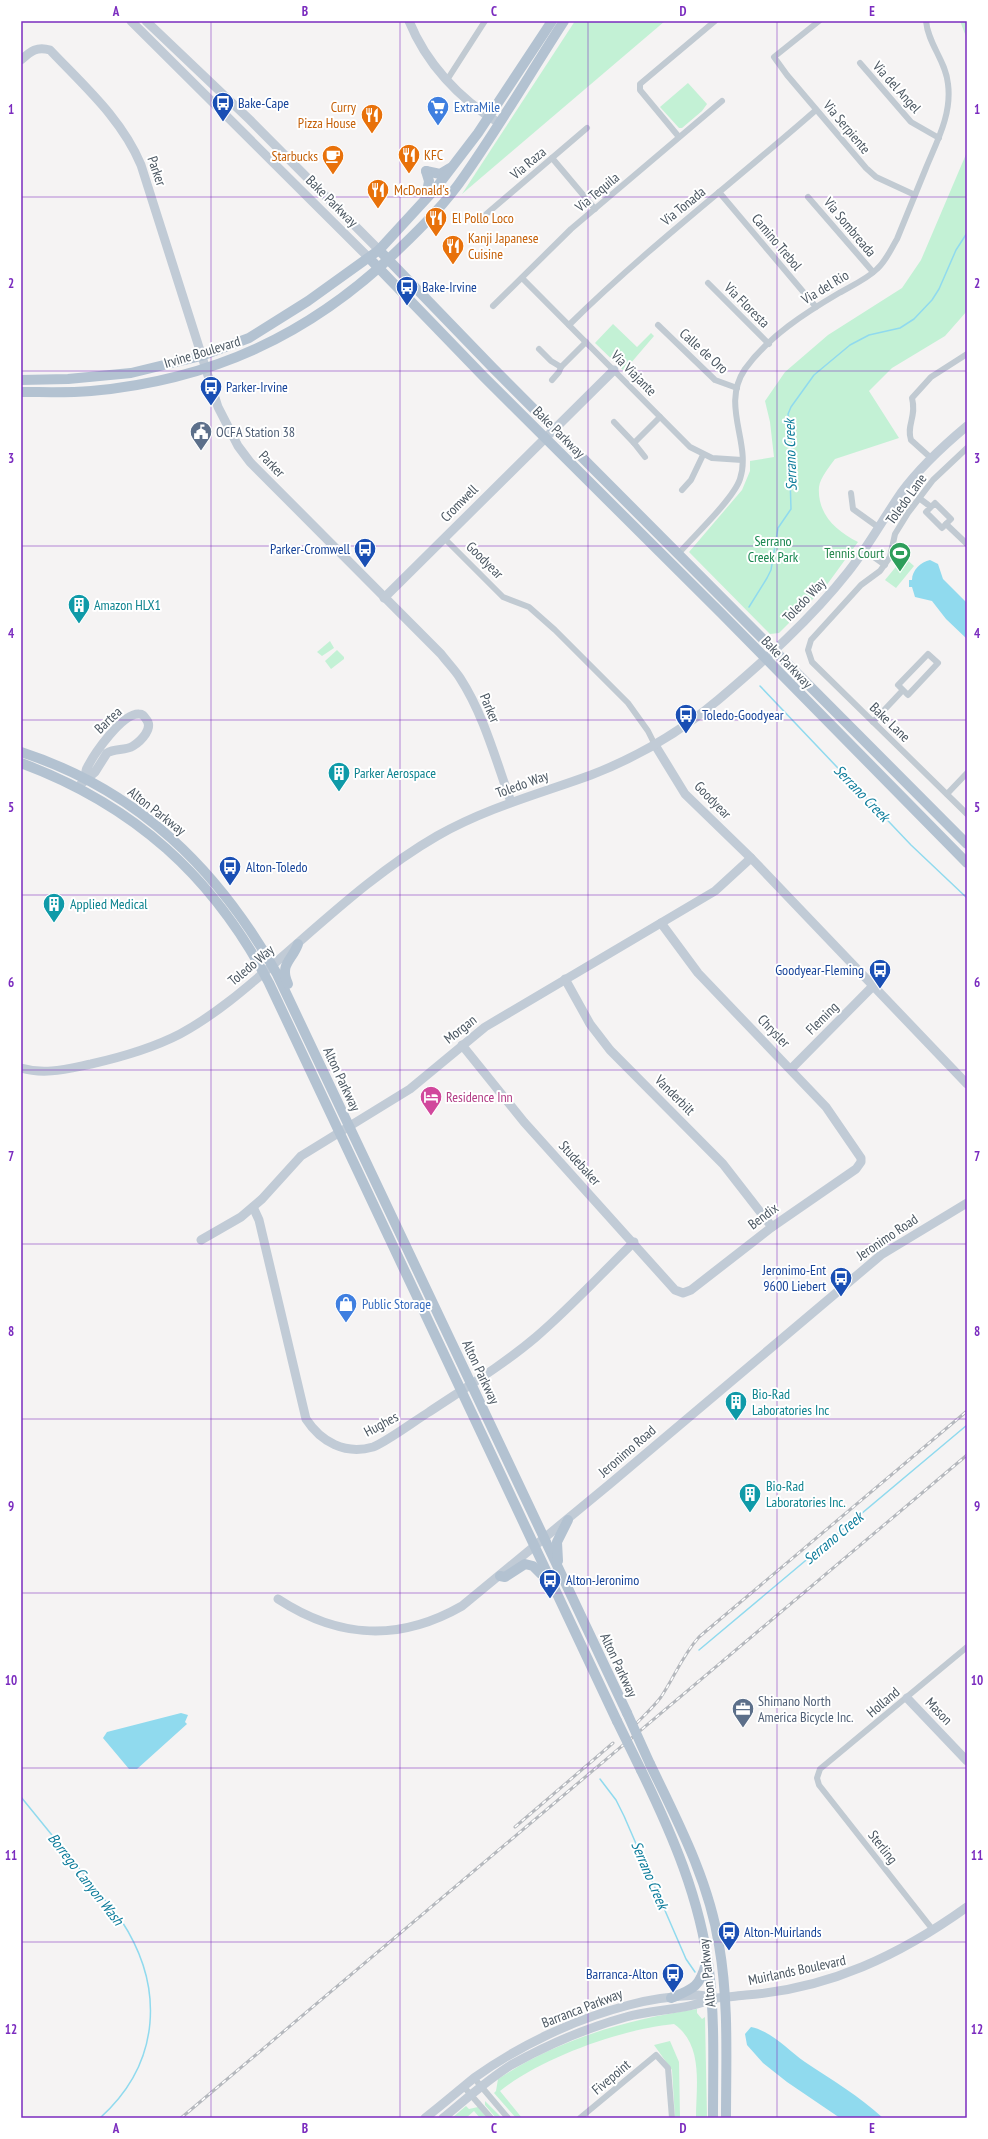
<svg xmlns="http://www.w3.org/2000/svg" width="988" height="2139" viewBox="0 0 988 2139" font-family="'PT Sans Narrow',sans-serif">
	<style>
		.green { fill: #c3f1d5 }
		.water { fill: #90daee }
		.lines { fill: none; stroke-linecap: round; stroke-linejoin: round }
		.stream { stroke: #90daee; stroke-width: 1.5 }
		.street { stroke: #c1cad2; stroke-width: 6 }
		.secondary { stroke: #c1cbd6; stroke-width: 9 }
		.primary { stroke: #b3c2d1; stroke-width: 10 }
		.rail-casing { stroke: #b5b8bd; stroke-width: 3 }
		.rail { stroke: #fff; stroke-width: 1.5; stroke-dasharray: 4.5; stroke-linecap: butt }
		.primary-bridge { stroke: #b3c2d1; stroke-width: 10 }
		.grid { fill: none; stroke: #7b2cbf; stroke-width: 1; stroke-opacity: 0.55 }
		.labels { text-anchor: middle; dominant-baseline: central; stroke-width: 4; stroke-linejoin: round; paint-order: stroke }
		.street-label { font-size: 14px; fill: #4a5661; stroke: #fff }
		.transit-label { font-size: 14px; fill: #164399; stroke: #fff; text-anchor: start }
		.food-label { font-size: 14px; fill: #c56008; stroke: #fff; text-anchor: start }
		.shop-label { font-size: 14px; fill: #366cbe; stroke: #fff; text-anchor: start }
		.service-label { font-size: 14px; fill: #4e5e75; stroke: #fff; text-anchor: start }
		.park-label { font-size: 14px; fill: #17864f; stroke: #fff }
		.leisure-label { font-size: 14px; fill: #27864d; stroke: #fff; text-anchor: end }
		.culture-label { font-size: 14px; fill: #0d838f; stroke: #fff; text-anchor: start }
		.hotel-label { font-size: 14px; fill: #b23c85; stroke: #fff; text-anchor: start }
		.water-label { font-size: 15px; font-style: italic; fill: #0c7c9b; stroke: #fff }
		.neatline { fill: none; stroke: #7b2cbf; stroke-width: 1.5 }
		.grid-label { font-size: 13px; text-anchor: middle; font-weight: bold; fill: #7b2cbf }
	</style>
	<rect width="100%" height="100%" fill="#f5f3f3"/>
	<g class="green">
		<path d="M575 21H665L462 194Z"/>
		<path d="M960 21H967V39Z"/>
		<path d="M688 83 707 104 702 111 682 128H679L660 107Z"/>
		<path d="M967 152V311L945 336 892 368 869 391 899 438 835 459C830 466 820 478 819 487 817 514 836 531 858 542L826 586 779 633 770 634 689 552 742 490 750 471V461L774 457 770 422 765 401 785 372 828 335 902 288 921 260Z"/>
		<path d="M613 324 637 347 651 333 654 336 624 371 595 343Z"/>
		<path d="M904 557 914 566 896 588 885 580Z"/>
		<path d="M330 641 334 648 322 656 317 652Z"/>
		<path d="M337 650 344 657V659L331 669 325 661Z"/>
		<path d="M697 2009V2013L702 2019 705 2017 707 2118H696C696 2086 704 2045 674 2024 621 2029 541 2058 500 2091L522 2118H516L494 2093 496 2091 498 2079C559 2039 625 2020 697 2009Z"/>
		<path d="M670 2041 679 2062 680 2118H675L672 2070 654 2045Z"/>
		<path d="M485 2101 502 2118H496L485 2105Z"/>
		<path d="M466 2106 469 2109 478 2107 487 2118H480L474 2111 466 2118H452Z"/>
	</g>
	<g class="water">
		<path d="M930 560 938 564 943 579 967 603V639L946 619 932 601 915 597 912 587H909V580H912C912 570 921 562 930 560Z"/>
		<path d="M181 1713 188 1715 185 1722 187 1724 137 1769H129L103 1738 107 1732Z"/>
		<path d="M751 2027C771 2031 788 2050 805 2062 832 2080 859 2096 883 2118H840L787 2082 763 2063 747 2045 745 2034Z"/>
	</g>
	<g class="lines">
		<g class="stream">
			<path d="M749 607 767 578 771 570 778 528 791 509 790 477 792 443 788 414 791 407 814 375 850 345 869 335 900 328 914 319 932 300 939 289 956 250 967 233"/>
			<path d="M760 686 911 845 967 898"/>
			<path d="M699 1650 967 1425"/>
			<path d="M600 1779 616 1800 624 1816 686 1959 695 1972"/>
			<path d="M21 1797 121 1920C165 1987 161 2063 100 2118"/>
		</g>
		<g class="street">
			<path d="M819 21 774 57 787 75 866 168 876 177 915 195"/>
			<path d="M860 63 911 122 939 138"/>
			<path d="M447 80 485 21"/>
			<path d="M679 137 640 90V84L715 21"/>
			<path d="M552 158 595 209"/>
			<path d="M719 192 816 307"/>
			<path d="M808 197 873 272"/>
			<path d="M484 216 587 128"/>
			<path d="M522 278 690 447 712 458 742 460"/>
			<path d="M708 283 769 344"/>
			<path d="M493 306 571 229 722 101"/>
			<path d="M569 325C647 248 734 182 816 110"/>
			<path d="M658 325 715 380 737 388"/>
			<path d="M539 349 551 361 561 367 586 342"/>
			<path d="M552 380 559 372 561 367"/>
			<path d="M614 422 634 443 660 417"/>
			<path d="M634 443 645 457"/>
			<path d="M967 448 933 480 908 513 895 534 890 557 880 571 861 585 811 640 808 650 812 662 967 814"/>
			<path d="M931 458 911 440C906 425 917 417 912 398L931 377 967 354"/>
			<path d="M682 490 691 480 703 455"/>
			<path d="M851 493 853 509 878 527"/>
			<path d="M919 498 931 507 935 503 951 519 942 528 926 512 931 507"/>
			<path d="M946 524 967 544"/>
			<path d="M444 538 503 597 529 607 555 630 628 703 648 731 655 745"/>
			<path d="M864 550 885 565"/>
			<path d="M679 553C694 536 734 498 740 479 752 443 720 406 745 369 769 336 805 313 839 293 851 286 867 279 877 269 886 261 891 249 897 239 907 215 916 192 926 168 937 141 952 114 948 84 946 61 928 44 926 21"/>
			<path d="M873 722 903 690 908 695 938 663 928 654 898 685 903 690"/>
			<path d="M947 794 967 773"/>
			<path d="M933 1930 819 1785 817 1778 820 1769 967 1647"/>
			<path d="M474 2078 508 2118"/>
			<path d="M464 2087 491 2118"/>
			<path d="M580 2118 656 2055 668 2068 672 2118"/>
		</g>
		<g class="secondary">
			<path d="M131 21 369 258"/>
			<path d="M146 21 250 120 379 250"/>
			<path d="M409 21C426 63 459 99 499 123"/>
			<path d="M21 60C31 51 37 46 50 50 84 86 122 119 141 165L218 407 238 446 250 462 441 654C447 662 455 670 460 678 484 715 496 761 511 802"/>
			<path d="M384 598 614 370"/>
			<path d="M655 745 685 794 751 858 967 1084"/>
			<path d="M81 784 95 772 107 753C115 748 125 751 133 746 141 741 154 728 146 719 144 716 143 714 139 714 122 713 94 754 87 768 85 771 86 776 85 779"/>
			<path d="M565 979 590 1024 610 1050 723 1164 772 1227"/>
			<path d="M462 1045 524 1122 675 1290 683 1293 691 1290 772 1227 856 1169 861 1162V1158L826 1107 698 973 661 923"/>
			<path d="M21 1068C45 1075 66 1069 91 1064 122 1057 151 1049 180 1034 215 1015 245 989 275 963 326 919 378 870 437 836 486 808 539 794 591 775 638 757 680 732 718 700 764 661 811 619 848 572 868 547 883 519 901 493 920 467 943 446 967 426"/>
			<path d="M791 1069 873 986"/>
			<path d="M253 1207 259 1220 306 1419C321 1442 345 1455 373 1447 385 1443 416 1420 429 1412 465 1388 503 1365 536 1337 570 1308 601 1274 634 1242"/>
			<path d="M201 1240 241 1217 262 1199 301 1156 410 1089 485 1027 715 891 751 858"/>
			<path d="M278 1599C339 1639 399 1642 462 1606L611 1483 881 1255 967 1203"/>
			<path d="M907 1698 967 1761"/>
			<path d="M425 2118C442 2105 458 2091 474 2078 520 2045 575 2019 629 2005 651 1999 675 1996 698 1995 703 1995 708 1997 713 1998 723 1998 735 1996 746 1995 829 1989 900 1955 967 1907"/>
			<path d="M443 2118C465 2100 487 2080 511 2065 547 2045 586 2028 626 2017 652 2009 691 2010 712 1998"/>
		</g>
		<g class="primary">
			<path d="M426 171 440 174 450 168"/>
			<path d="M426 198 429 181 426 171"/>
			<path d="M379 250 493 368 967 844"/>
			<path d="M369 258 484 377 721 613 967 863"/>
			<path d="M21 380 68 379 131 373 201 356 249 338 308 301 379 250 436 188 478 133 552 21"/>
			<path d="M21 392C44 392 68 393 91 391 212 380 310 335 398 250 422 227 446 203 465 175 500 125 531 72 564 21"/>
			<path d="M21 752C138 790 218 869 277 974L627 1713"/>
			<path d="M21 763C134 805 213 876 269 983L617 1721"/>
			<path d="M288 984C279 964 292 961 298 944"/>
			<path d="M558 1561 557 1542 568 1520"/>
			<path d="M500 1576 505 1577 525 1564 533 1566 541 1574 547 1573"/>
			<path d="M650 1764C678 1822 709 1881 719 1945 729 2002 726 2061 726 2118"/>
			<path d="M641 1770C672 1834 700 1898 709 1970 715 2019 713 2069 713 2118"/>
			<path d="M671 1998C693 1989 700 1987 706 1963"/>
		</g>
		<g class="rail-casing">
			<g id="rail">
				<path d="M631 1729C641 1718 652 1709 661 1697 675 1676 682 1656 699 1637L967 1411"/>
				<path d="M515 1827 613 1743"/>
				<path d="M181 2118 967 1455"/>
			</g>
		</g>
		<use href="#rail" class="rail"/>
		<g class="primary-bridge">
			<path d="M627 1713 650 1764"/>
			<path d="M617 1721 641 1770"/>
		</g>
	</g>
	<path class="grid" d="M211 21V2118M400 21V2118M588 21V2118M777 21V2118M21 197H967M21 371H967M21 546H967M21 720H967M21 895H967M21 1070H967M21 1244H967M21 1419H967M21 1593H967M21 1768H967M21 1942H967"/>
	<defs>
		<g id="bus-pin" transform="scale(1.15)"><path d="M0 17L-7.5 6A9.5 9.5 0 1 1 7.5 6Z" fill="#1a4fb4" stroke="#fff"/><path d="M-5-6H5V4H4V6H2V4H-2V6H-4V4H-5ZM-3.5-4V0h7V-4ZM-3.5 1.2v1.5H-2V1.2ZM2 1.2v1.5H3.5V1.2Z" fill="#fff"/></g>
		<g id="supermarket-pin" transform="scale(1.15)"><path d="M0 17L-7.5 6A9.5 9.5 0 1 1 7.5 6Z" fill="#3f7fe0" stroke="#fff"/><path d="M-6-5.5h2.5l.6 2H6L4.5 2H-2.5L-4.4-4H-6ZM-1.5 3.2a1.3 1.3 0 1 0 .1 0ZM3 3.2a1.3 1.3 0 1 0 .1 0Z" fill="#fff"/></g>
		<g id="restaurant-pin" transform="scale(1.15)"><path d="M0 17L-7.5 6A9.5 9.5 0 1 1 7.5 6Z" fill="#e8710a" stroke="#fff"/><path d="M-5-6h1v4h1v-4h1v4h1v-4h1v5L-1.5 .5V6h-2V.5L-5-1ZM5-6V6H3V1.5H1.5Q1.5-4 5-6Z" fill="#fff"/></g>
		<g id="cafe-pin" transform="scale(1.15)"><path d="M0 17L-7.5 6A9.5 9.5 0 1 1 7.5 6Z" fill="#e8710a" stroke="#fff"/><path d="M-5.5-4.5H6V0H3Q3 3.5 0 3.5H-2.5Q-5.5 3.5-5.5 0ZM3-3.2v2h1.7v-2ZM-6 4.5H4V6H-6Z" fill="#fff"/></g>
		<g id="civic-pin" transform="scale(1.15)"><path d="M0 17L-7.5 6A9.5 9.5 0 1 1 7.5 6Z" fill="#5c6f8a" stroke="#fff"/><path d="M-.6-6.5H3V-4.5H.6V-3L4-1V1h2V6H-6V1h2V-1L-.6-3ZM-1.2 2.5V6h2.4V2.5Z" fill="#fff"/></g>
		<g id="stadium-pin" transform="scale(1.15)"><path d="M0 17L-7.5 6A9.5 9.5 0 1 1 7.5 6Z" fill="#2e9e5b" stroke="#fff"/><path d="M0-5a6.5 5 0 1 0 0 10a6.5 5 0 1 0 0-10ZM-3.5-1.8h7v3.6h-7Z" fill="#fff"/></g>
		<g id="building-pin" transform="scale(1.15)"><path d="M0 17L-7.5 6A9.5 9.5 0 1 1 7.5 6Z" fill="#0f9aa8" stroke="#fff"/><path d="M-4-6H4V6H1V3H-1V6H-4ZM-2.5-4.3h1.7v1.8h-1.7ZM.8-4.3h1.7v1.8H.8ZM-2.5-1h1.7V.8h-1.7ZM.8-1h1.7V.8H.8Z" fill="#fff"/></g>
		<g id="hotel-pin" transform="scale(1.15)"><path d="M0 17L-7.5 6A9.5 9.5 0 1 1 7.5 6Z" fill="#d1479c" stroke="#fff"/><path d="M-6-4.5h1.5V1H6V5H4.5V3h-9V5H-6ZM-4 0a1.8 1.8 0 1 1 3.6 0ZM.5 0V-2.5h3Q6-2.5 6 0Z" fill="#fff"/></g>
		<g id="shop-pin" transform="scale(1.15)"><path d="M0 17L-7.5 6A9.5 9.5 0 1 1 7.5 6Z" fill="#3f7fe0" stroke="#fff"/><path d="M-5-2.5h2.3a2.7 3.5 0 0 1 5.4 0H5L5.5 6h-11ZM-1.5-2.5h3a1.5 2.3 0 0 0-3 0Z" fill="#fff"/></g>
		<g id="office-pin" transform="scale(1.15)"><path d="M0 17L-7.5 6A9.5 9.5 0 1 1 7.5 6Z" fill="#5c6f8a" stroke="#fff"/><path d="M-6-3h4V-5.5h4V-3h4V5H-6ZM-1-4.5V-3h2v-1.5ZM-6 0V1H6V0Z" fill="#fff"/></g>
	</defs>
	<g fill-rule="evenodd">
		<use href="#bus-pin" x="223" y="103"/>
		<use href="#supermarket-pin" x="438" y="107"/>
		<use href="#restaurant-pin" x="372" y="115"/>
		<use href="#restaurant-pin" x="409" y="155"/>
		<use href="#cafe-pin" x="333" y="156"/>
		<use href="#restaurant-pin" x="378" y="190"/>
		<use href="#restaurant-pin" x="436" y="218"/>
		<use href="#restaurant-pin" x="453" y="246"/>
		<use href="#bus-pin" x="407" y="287"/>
		<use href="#bus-pin" x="211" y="387"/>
		<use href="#civic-pin" x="201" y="432"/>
		<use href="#bus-pin" x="365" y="549"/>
		<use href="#stadium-pin" x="900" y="553"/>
		<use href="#building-pin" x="79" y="605"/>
		<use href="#bus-pin" x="686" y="715"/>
		<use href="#building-pin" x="339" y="773"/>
		<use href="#bus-pin" x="230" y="867"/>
		<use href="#building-pin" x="54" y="904"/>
		<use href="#bus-pin" x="880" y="970"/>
		<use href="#hotel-pin" x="431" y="1097"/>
		<use href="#bus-pin" x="841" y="1278"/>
		<use href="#shop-pin" x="346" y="1304"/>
		<use href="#building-pin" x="736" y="1402"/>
		<use href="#building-pin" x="750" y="1494"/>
		<use href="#bus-pin" x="550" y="1580"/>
		<use href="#office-pin" x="743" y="1709"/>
		<use href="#bus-pin" x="729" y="1932"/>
		<use href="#bus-pin" x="673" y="1974"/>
	</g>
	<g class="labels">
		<g class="street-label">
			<text transform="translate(897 87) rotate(48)">Via del Angel</text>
			<text transform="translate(847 127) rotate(50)">Via Serpiente</text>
			<text transform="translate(528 163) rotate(-40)">Via Raza</text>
			<text transform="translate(157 171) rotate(71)">Parker</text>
			<text transform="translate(597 192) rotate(-40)">Via Tequila</text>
			<text transform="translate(332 201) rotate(45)">Bake Parkway</text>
			<text transform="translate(683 206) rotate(-39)">Via Tonada</text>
			<text transform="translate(850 227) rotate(50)">Via Sombreada</text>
			<text transform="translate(777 242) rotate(50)">Camino Trebol</text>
			<text transform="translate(825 287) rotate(-31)">Via del Rio</text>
			<text transform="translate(747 305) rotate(45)">Via Floresta</text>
			<text transform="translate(704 351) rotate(42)">Calle de Oro</text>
			<text transform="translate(202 352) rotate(-17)">Irvine Boulevard</text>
			<text transform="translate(634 373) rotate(45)">Via Viajante</text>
			<text transform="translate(559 432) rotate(45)">Bake Parkway</text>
			<text transform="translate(272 464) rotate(46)">Parker</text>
			<text transform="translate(906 499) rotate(-54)">Toledo Lane</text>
			<text transform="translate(459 503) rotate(-45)">Cromwell</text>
			<text transform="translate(485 560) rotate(45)">Goodyear</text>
			<text transform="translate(804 600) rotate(-46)">Toledo Way</text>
			<text transform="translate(787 662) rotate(46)">Bake Parkway</text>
			<text transform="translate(490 708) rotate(67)">Parker</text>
			<text transform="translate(108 720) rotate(-43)">Bartea</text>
			<text transform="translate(890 722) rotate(44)">Bake Lane</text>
			<text transform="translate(522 784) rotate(-20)">Toledo Way</text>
			<text transform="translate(713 800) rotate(46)">Goodyear</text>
			<text transform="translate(157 811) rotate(38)">Alton Parkway</text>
			<text transform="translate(251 965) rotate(-40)">Toledo Way</text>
			<text transform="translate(822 1018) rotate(-45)">Fleming</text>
			<text transform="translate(460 1029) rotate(-38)">Morgan</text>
			<text transform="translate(774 1031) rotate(46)">Chrysler</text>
			<text transform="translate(342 1079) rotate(65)">Alton Parkway</text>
			<text transform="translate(675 1095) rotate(45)">Vanderbilt</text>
			<text transform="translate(580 1163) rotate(48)">Studebaker</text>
			<text transform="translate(763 1216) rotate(-37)">Bendix</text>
			<text transform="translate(887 1237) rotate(-34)">Jeronimo Road</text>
			<text transform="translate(481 1372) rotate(65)">Alton Parkway</text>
			<text transform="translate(381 1424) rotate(-28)">Hughes</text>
			<text transform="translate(627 1451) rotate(-41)">Jeronimo Road</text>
			<text transform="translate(619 1665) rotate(65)">Alton Parkway</text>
			<text transform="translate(883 1702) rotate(-40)">Holland</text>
			<text transform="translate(939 1711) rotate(46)">Mason</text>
			<text transform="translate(883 1847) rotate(52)">Sterling</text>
			<text transform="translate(797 1970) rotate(-12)">Muirlands Boulevard</text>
			<text transform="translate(707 1973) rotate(-96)">Alton Parkway</text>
			<text transform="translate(582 2008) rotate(-21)">Barranca Parkway</text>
			<text transform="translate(611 2077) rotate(-40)">Fivepoint</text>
		</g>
		<g class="transit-label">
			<text x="238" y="103">Bake-Cape</text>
			<text x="422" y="287">Bake-Irvine</text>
			<text x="226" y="387">Parker-Irvine</text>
			<text x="350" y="549" text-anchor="end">Parker-Cromwell</text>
			<text x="702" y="715">Toledo-Goodyear</text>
			<text x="246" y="867">Alton-Toledo</text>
			<text x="864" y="970" text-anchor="end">Goodyear-Fleming</text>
			<text x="826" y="1270" text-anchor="end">Jeronimo-Ent<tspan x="826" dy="16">9600 Liebert</tspan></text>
			<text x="566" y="1580">Alton-Jeronimo</text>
			<text x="744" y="1932">Alton-Muirlands</text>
			<text x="658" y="1974" text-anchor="end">Barranca-Alton</text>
		</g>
		<g class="food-label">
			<text x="356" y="107" text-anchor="end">Curry<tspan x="356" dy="16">Pizza House</tspan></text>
			<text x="424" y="155">KFC</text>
			<text x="318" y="156" text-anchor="end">Starbucks</text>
			<text x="394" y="190">McDonald's</text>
			<text x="452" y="218">El Pollo Loco</text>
			<text x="468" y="238">Kanji Japanese<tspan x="468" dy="16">Cuisine</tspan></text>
		</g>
		<g class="shop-label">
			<text x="454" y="107">ExtraMile</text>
			<text x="362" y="1304">Public Storage</text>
		</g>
		<g class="service-label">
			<text x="216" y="432">OCFA Station 38</text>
			<text x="758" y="1701">Shimano North<tspan x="758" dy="16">America Bicycle Inc.</tspan></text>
		</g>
		<g class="park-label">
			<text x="773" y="541">Serrano<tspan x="773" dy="16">Creek Park</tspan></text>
		</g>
		<g class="leisure-label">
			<text x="884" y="553">Tennis Court</text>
		</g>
		<g class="culture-label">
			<text x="94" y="605">Amazon HLX1</text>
			<text x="354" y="773">Parker Aerospace</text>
			<text x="70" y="904">Applied Medical</text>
			<text x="752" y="1394">Bio-Rad<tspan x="752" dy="16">Laboratories Inc</tspan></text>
			<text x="766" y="1486">Bio-Rad<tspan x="766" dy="16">Laboratories Inc.</tspan></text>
		</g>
		<g class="hotel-label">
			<text x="446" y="1097">Residence Inn</text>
		</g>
		<g class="water-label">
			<text transform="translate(790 455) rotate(-92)">Serrano Creek</text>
			<text transform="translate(862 793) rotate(46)">Serrano Creek</text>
			<text transform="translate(833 1538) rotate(-40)">Serrano Creek</text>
			<text transform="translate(650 1875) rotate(67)">Serrano Creek</text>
			<text transform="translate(86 1879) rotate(52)">Borrego Canyon Wash</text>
		</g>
	</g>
	<rect width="988" height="2139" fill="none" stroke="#ffffff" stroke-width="44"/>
	<rect x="22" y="22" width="944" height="2095" class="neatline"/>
	<g class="grid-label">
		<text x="116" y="16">A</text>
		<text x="305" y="16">B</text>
		<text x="494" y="16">C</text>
		<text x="683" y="16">D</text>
		<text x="872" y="16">E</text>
		<text x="11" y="114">1</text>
		<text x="977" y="114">1</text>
		<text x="11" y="288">2</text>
		<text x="977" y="288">2</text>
		<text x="11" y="463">3</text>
		<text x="977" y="463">3</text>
		<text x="11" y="638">4</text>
		<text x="977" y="638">4</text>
		<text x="11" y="812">5</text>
		<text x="977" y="812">5</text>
		<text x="11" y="987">6</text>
		<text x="977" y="987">6</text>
		<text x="11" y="1161">7</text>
		<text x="977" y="1161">7</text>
		<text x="11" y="1336">8</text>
		<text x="977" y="1336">8</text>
		<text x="11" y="1511">9</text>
		<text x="977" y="1511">9</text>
		<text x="11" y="1685">10</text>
		<text x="977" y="1685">10</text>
		<text x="11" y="1860">11</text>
		<text x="977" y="1860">11</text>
		<text x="11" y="2034">12</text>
		<text x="977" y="2034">12</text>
		<text x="116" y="2133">A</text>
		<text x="305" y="2133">B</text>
		<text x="494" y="2133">C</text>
		<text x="683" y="2133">D</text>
		<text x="872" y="2133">E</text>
	</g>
</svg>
